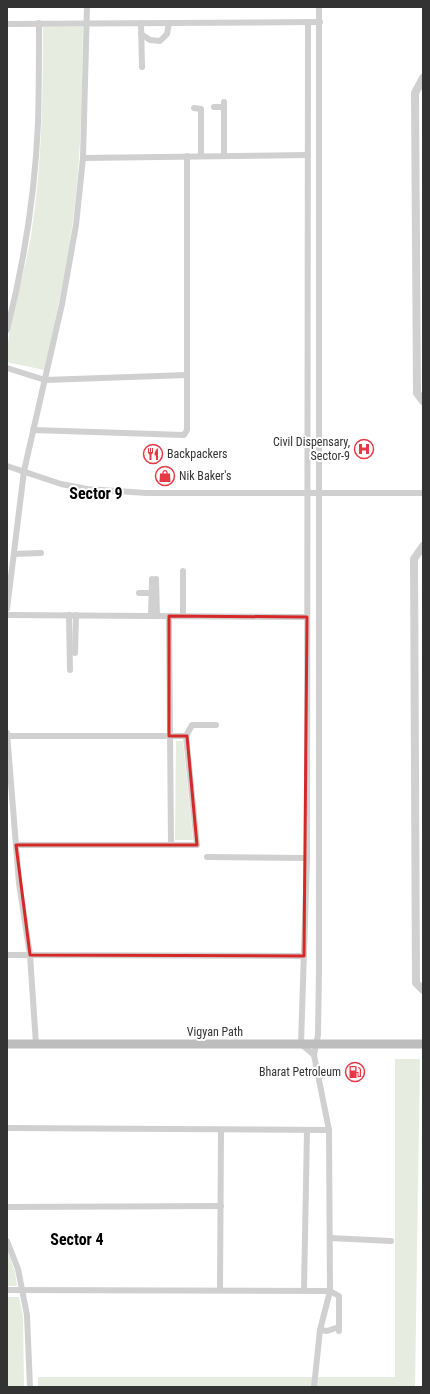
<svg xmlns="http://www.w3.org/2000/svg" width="430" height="1394" viewBox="0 0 430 1394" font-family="'Roboto Condensed',sans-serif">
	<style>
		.green { fill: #e6ecdf }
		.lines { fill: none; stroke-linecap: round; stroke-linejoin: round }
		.minor { stroke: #d0d0d0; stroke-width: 6 }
		.tertiary { stroke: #d0d0d0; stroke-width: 8 }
		.secondary { stroke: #bdbdbd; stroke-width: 9 }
		.marked { fill: none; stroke: #d62828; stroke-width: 3; stroke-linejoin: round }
		.labels { text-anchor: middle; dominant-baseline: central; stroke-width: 4; stroke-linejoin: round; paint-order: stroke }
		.poi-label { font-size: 12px; fill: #333; stroke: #fff; text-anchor: end }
		.street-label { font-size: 12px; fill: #333; stroke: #fff }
		.district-label { font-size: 16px; font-weight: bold; fill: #000; stroke: #fff }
	</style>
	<rect width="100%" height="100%" fill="#fff"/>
	<g class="green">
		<path d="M43 27H83C82 71 82 115 79 158 75 230 60 301 44 370L7 362C7 320 24 278 31 236 42 167 43 97 43 27Z"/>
		<path d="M176 741H183L193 840H175Z"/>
		<path d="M395 1059H420L415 1387H38V1377H395Z"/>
		<path d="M7 1249 15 1272 17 1286H7Z"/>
		<path d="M7 1297H19L23 1316 24 1387H7Z"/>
	</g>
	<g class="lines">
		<g class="minor">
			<path d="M308 22 307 858 301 1044 314 1055"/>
			<path d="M141 23 142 67"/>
			<path d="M7 24 320 22"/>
			<path d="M141 34 150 40 160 41 167 34 169 23"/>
			<path d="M224 102V156"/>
			<path d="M214 107H224"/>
			<path d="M194 108 201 109V156"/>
			<path d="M83 158 308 155"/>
			<path d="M7 330C24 263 35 193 38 123 39 90 39 57 39 23"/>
			<path d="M7 368 45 380 187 375"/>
			<path d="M33 430 184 435 187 430V156"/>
			<path d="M7 466 61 484 87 489 146 493H423"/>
			<path d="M14 554 41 553"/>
			<path d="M156 579 157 616"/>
			<path d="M139 593H152"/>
			<path d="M7 609 24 471 62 304 76 225 83 158 87 7"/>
			<path d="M7 615 307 617"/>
			<path d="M69 615 70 670"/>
			<path d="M151 616 152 579"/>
			<path d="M169 616 171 845"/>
			<path d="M183 616V571"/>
			<path d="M75 653 76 615"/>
			<path d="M7 733 19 883 30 955 36 1044"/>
			<path d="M7 736H186L197 845H16"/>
			<path d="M186 736 192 725H216"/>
			<path d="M207 857 307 858"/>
			<path d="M7 955 304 956"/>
			<path d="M7 1128 329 1130"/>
			<path d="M7 1207 221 1206"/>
			<path d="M330 1238 391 1241"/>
			<path d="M7 1241 18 1269 27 1315 30 1387"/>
			<path d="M7 1290 330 1291 339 1296V1331"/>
			<path d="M220 1290 221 1130"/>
			<path d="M304 1290 307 1130"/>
			<path d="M320 1330 327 1331 339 1327"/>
			<path d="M314 1387 320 1330 330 1291 329 1130 314 1055 318 1035 319 969V7"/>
		</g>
		<g class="tertiary">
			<path d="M423 78 415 93 417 393 423 401"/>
			<path d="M423 546 414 559 416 983 423 990"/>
		</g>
		<path class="secondary" d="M7 1044H423"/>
	</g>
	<path class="marked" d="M169 616 307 617 304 956 30 955 16 845H197L187 736H169Z"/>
	<defs>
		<g id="hospital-ring" transform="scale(1)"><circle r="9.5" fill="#fff" stroke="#e63946" stroke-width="1.5"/><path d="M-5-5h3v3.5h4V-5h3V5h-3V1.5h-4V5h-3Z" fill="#e63946"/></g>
		<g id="restaurant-ring" transform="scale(1)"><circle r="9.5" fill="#fff" stroke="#e63946" stroke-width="1.5"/><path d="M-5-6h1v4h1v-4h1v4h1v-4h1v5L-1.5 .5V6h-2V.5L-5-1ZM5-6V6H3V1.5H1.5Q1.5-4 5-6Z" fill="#e63946"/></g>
		<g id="shop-ring" transform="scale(1)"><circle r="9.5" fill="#fff" stroke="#e63946" stroke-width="1.5"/><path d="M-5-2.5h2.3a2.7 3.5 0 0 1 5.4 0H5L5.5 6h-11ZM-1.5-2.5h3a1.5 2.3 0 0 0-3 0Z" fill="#e63946"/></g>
		<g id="fuel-ring" transform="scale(1)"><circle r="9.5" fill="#fff" stroke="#e63946" stroke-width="1.5"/><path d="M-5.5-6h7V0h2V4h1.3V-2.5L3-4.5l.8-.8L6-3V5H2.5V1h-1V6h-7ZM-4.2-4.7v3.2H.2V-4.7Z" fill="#e63946"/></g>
	</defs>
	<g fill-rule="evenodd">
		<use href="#hospital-ring" x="364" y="449"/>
		<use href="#restaurant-ring" x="153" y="454"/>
		<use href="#shop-ring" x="165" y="476"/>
		<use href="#fuel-ring" x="355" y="1072"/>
	</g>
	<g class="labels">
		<g class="poi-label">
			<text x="350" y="442">Civil Dispensary,<tspan x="350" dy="14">Sector-9</tspan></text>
			<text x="167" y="454" text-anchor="start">Backpackers</text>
			<text x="179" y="476" text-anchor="start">Nik Baker's</text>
			<text x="341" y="1072">Bharat Petroleum</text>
		</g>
		<g class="street-label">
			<text x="215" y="1032">Vigyan Path</text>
		</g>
		<g class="district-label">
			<text x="96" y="493">Sector 9</text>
			<text x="77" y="1239">Sector 4</text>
		</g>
	</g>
	<rect width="430" height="1394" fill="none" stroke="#333333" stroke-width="16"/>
</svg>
